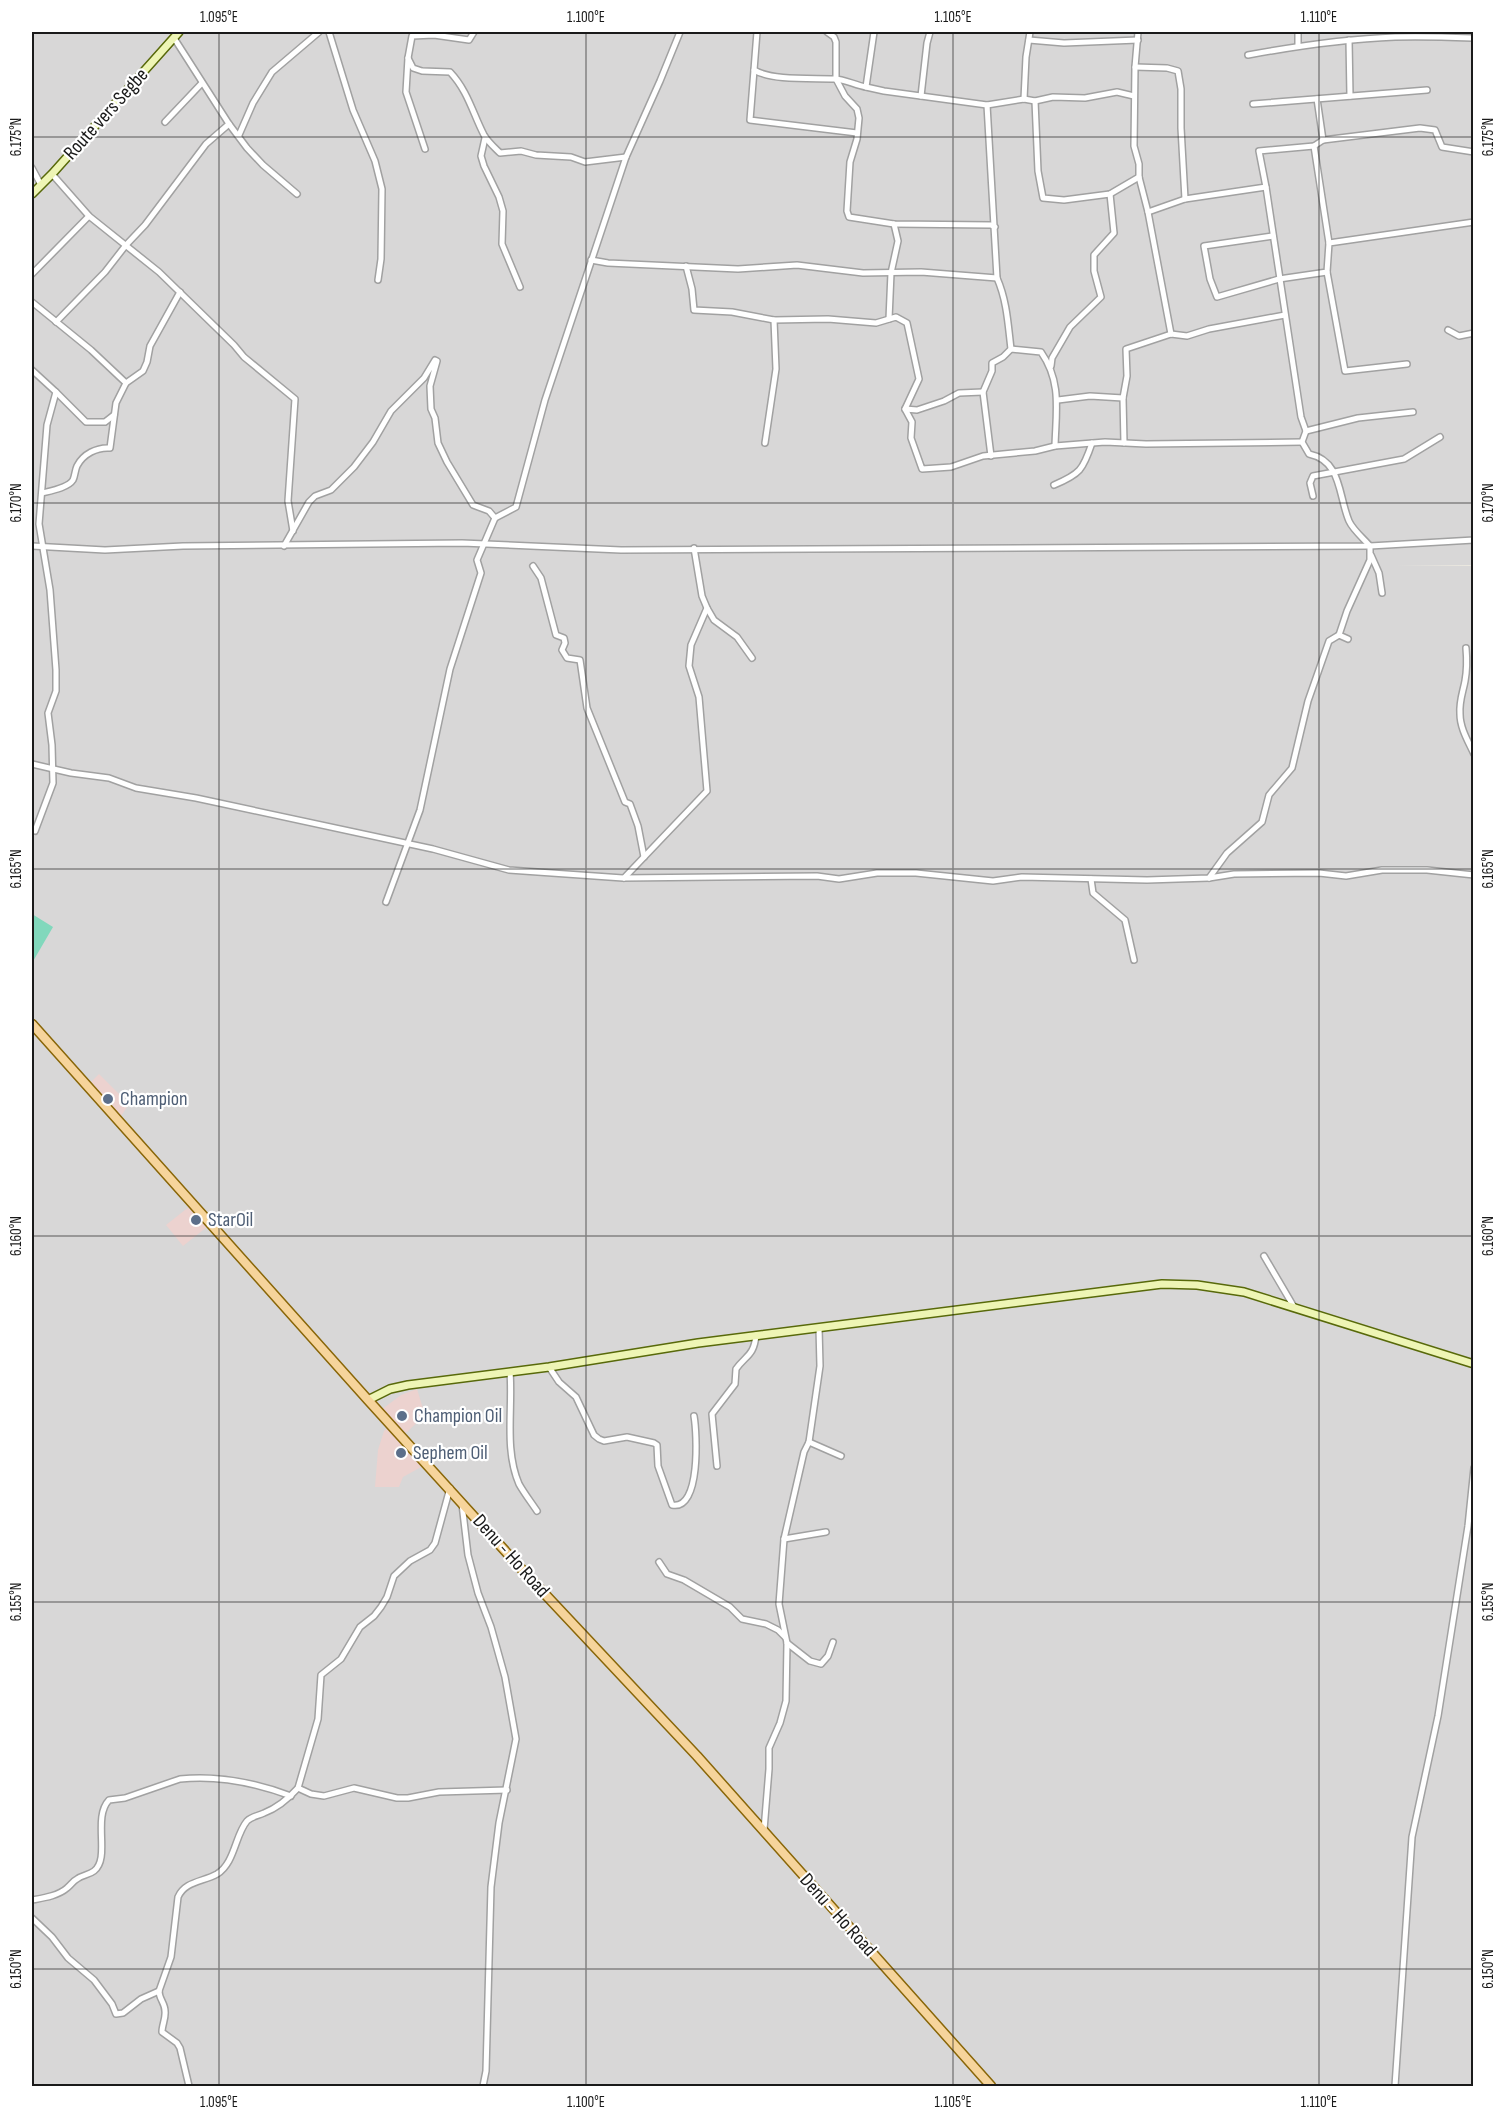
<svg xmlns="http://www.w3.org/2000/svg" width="1505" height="2118" viewBox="0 0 1505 2118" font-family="'Sofia Sans Condensed',sans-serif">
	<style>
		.residential { fill: #d8d7d7 }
		.commercial { fill: #ecd2cf }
		.pitch { fill: #81d8bc }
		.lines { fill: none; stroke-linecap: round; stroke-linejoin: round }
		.street-casing { stroke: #a1a1a1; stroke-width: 8 }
		.secondary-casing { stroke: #58690a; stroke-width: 10 }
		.primary-casing { stroke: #896608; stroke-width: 11 }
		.street { stroke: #fff; stroke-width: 5 }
		.secondary { stroke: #eef5b5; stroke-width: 7 }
		.primary { stroke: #f6d49b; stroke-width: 8 }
		.ticks { fill: none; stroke: #1a1a1a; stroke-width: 1.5; stroke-opacity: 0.45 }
		.service-dot { fill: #5c6f8a; stroke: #fff; stroke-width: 2 }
		.labels { text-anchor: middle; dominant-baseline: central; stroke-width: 4.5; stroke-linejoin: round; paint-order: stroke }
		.street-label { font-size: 20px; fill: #1a1a1a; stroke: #fff }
		.service-label { font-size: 20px; fill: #4e5e75; stroke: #fff; text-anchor: start }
		.neatline { fill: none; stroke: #1a1a1a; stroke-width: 2 }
		.ticks-label { font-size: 15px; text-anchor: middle; fill: #1a1a1a }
	</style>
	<rect width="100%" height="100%" fill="#ece9e0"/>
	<path class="residential" d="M32 32H1473V565H1396L1473 566V2086H32Z"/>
	<g class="commercial">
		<path d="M99 1074 129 1104 119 1119 89 1084Z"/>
		<path d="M190 1206 207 1227 183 1246 166 1225Z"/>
		<path d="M417 1389 425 1415 406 1433 381 1410 401 1395Z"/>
		<path d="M388 1427 423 1466 403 1477 399 1487H375L378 1450 384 1431Z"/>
	</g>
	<path class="pitch" d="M32 914 53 927 32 963Z"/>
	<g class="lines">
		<g class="street-casing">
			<g id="street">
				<path d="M329 32 353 110 375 161 382 189 381 259 378 280"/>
				<path d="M757 32 754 70C772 81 813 78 834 79 844 79 855 85 866 87L874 32"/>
				<path d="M827 32 834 37 836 42V79L845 96 857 109 859 118 857 139 850 162 847 211 849 217 894 224 991 225 995 227"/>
				<path d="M1138 32 1135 67 1134 146 1139 164V177L1148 212 1171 334"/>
				<path d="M174 38 229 124 247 148 263 165 297 194"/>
				<path d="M1029 40 1064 43 1138 40"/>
				<path d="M1349 40 1350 96"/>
				<path d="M1298 45V32"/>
				<path d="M1248 55C1297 46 1345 39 1395 37 1421 36 1447 37 1474 38"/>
				<path d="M408 58 413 68 422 71 450 72C468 91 473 114 484 135 488 142 495 148 500 153L521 151 536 155 571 157 585 162 626 157"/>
				<path d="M1135 67 1167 68 1178 71 1181 89V128L1185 199"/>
				<path d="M754 70 750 120 857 133"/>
				<path d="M866 87 884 91 987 105 1024 99 1035 101 1053 97 1085 98 1117 92 1134 96"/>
				<path d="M921 96 927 43 930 32"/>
				<path d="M1024 99 1026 57 1030 32"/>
				<path d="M1317 99 1323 140"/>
				<path d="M1035 101 1038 171 1043 198 1064 200 1110 194 1139 177"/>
				<path d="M1253 104 1427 90"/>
				<path d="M987 105 997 278C1007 301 1008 324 1011 349L1003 357 992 363V371L983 392 991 456"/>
				<path d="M165 122 202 83"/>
				<path d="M239 135 253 103 272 72 319 32"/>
				<path d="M485 138 481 156 484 166 499 197 503 211 502 244 520 287"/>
				<path d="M1314 146 1329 243"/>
				<path d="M425 149 406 92 408 58 412 36 434 35 469 40 474 32"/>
				<path d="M32 168 41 185"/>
				<path d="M52 174 89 216 159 272 234 345 244 357 295 399 288 501 293 531"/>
				<path d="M1148 212 1185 199 1266 187"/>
				<path d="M1273 236 1204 246 1210 279 1217 297 1279 279 1327 272 1329 243 1474 222"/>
				<path d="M591 260 608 263 738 269 797 265 863 273 921 272 997 278"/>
				<path d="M686 266 692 289 694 310 732 312 774 320 828 319 876 323 896 317 907 323 919 379 905 409 912 422 911 438 922 469 951 467 983 456 1035 451 1055 446 1105 442 1146 444 1302 442"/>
				<path d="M1327 272 1345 371 1407 364"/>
				<path d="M32 274 89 216"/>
				<path d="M32 302 91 350 126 383"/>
				<path d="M889 319 891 273 898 241 894 224"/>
				<path d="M56 322 105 272 126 245 145 225 206 144 229 124"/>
				<path d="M1448 330 1459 336 1474 333"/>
				<path d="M1011 349 1041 352C1062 382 1056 411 1055 446"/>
				<path d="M1051 366 1052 358 1070 327 1101 297 1094 271V255L1114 233 1110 194"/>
				<path d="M32 370 56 392 47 425 39 524 50 590 56 670V691L48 713 52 745 53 783 35 831"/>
				<path d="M56 392 86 422H105L114 415"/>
				<path d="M1058 400 1090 396 1123 398"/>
				<path d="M905 409 917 410 944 401 959 393 983 392"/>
				<path d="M1306 431 1358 418 1413 412"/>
				<path d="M765 443 776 369 774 320"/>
				<path d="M1124 443 1123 398 1127 376 1126 349 1171 334 1187 336 1209 329 1285 315"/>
				<path d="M1054 485C1080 474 1083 470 1092 443"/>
				<path d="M42 493C50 491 68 488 73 480 75 476 75 470 77 466 83 454 97 447 110 448L116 403 126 383 143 371 147 362 150 346 180 292"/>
				<path d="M1313 496 1310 483 1313 476 1404 459 1440 437"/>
				<path d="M32 546 105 550 183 546 462 543 621 550 1370 546 1474 540"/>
				<path d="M284 546 309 502 315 496 331 490 354 467 373 442 391 411 424 378 435 360 437 361 430 386 431 409 435 418 438 443 447 462 473 505 489 511 495 518 516 507 545 400 626 157 660 81 680 32"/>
				<path d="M1371 555 1379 573 1382 593"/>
				<path d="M533 566 541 578 556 635 564 638 565 643 562 650 567 658 580 660 587 708 625 802 630 804 638 826 644 857"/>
				<path d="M707 608 714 620 737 637 752 658"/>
				<path d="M1339 635 1347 611 1370 560V546C1364 539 1353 530 1349 521 1338 495 1342 461 1309 454L1302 442 1306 431 1301 417 1266 187 1259 151 1314 146 1323 140 1420 128 1435 130 1442 147 1474 152"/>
				<path d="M1466 648C1467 659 1467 670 1465 681 1463 692 1459 701 1460 714 1460 728 1468 741 1474 754"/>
				<path d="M32 764 71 773 109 778 136 788 196 798 433 849 509 870 623 878 817 876 839 879 877 873H916L993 881 1022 877 1147 880 1209 878 1234 874 1319 873 1346 876 1382 870H1427L1474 875"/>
				<path d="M624 878 707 791 699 697 689 666 691 645 707 608 702 596 694 548"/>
				<path d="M1209 878 1227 853 1262 822 1269 795 1292 768 1308 701 1329 641 1339 635 1348 639"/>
				<path d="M1091 879 1093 893 1125 920 1134 960"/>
				<path d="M386 902 420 810 450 669 481 573 477 560 495 518"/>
				<path d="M1264 1256 1294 1307"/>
				<path d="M549 1367 559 1382 576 1397 594 1435 599 1439 604 1441 627 1437 654 1443 657 1445 658 1466 672 1505C701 1511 697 1433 694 1416"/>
				<path d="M510 1372C513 1408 504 1449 519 1484 524 1493 531 1502 537 1511"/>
				<path d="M809 1442 841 1456"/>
				<path d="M717 1466 712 1414 735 1384 736 1369C746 1355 754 1356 756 1335"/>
				<path d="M462 1504 468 1555 478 1593 491 1627 505 1677 516 1739 499 1823 491 1887 486 2071 483 2086"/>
				<path d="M784 1539 826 1532"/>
				<path d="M659 1562 667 1574 684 1580 730 1607 742 1619 766 1624 778 1630 785 1637"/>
				<path d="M787 1643 810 1661 821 1664 828 1656 833 1642"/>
				<path d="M298 1788 311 1794 324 1796 354 1788 397 1798H408L439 1792 507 1790"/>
				<path d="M764 1830 769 1769V1748L780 1723 786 1701 787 1643 779 1604 784 1539 804 1452 809 1442 820 1366 819 1328"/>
				<path d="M32 1900C43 1898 58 1896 67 1888 71 1885 73 1881 77 1879 82 1875 89 1875 94 1871 111 1858 92 1818 109 1800L125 1798 180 1779C218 1775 256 1783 291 1796"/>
				<path d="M32 1918 52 1937 68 1958 94 1980 112 2004 116 2014 123 2013 141 1999 159 1991"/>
				<path d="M189 2086 180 2048 177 2043 162 2032C162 2025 166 2018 165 2011 165 2003 159 1999 159 1991L171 1957 178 1897C185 1881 203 1882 217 1874 235 1863 235 1835 247 1821 252 1816 258 1816 264 1813 277 1808 289 1798 298 1788L318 1719 321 1675 341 1659 360 1627 374 1616 381 1607 387 1597 394 1576 410 1561 430 1550 435 1543 450 1488"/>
				<path d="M1395 2086 1412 1837 1438 1716 1468 1526 1474 1468"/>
			</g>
		</g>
		<g class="secondary-casing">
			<g id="secondary">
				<path d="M32 194 52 174 179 32"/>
				<path d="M368 1400 390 1389 408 1385 549 1367 698 1343 1162 1284 1197 1285 1244 1292 1474 1364"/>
			</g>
		</g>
		<g class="primary-casing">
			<path id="primary" d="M32 1024 368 1400 527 1575 697 1756 991 2086"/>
		</g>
		<use href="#street" class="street"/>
		<use href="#secondary" class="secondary"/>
		<use href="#primary" class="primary"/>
	</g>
	<path class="ticks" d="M219 32V2086M586 32V2086M953 32V2086M1319 32V2086M32 137H1474M32 503H1474M32 869H1474M32 1236H1474M32 1602H1474M32 1969H1474"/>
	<g class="service-dot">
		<circle cx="108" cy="1099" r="6"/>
		<circle cx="196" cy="1220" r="6"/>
		<circle cx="402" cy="1416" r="6"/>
		<circle cx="401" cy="1453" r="6"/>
	</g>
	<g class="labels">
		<g class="street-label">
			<text transform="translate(106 114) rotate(-48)">Route vers Segbe</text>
			<text transform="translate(511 1556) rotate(48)">Denu - Ho Road</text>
			<text transform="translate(838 1915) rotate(48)">Denu - Ho Road</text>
		</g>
		<g class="service-label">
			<text x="120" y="1099">Champion</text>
			<text x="208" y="1220">StarOil</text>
			<text x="414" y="1416">Champion Oil</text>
			<text x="413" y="1453">Sephem Oil</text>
		</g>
	</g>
	<rect width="1505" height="2118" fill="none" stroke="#ffffff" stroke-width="66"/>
	<rect x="33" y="33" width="1439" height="2052" class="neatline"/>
	<g class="ticks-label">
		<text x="219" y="22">1.095°E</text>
		<text x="586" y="22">1.100°E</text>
		<text x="953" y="22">1.105°E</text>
		<text x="1319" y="22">1.110°E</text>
		<text transform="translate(16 137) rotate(-90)" y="5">6.175°N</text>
		<text transform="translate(1488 137) rotate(-90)" y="5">6.175°N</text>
		<text transform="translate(16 503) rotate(-90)" y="5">6.170°N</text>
		<text transform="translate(1488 503) rotate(-90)" y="5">6.170°N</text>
		<text transform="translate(16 869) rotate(-90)" y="5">6.165°N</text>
		<text transform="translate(1488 869) rotate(-90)" y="5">6.165°N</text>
		<text transform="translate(16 1236) rotate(-90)" y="5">6.160°N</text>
		<text transform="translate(1488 1236) rotate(-90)" y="5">6.160°N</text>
		<text transform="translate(16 1602) rotate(-90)" y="5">6.155°N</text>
		<text transform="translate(1488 1602) rotate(-90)" y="5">6.155°N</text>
		<text transform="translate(16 1969) rotate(-90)" y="5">6.150°N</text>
		<text transform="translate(1488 1969) rotate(-90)" y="5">6.150°N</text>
		<text x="219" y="2107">1.095°E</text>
		<text x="586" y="2107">1.100°E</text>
		<text x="953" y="2107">1.105°E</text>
		<text x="1319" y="2107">1.110°E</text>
	</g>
</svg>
